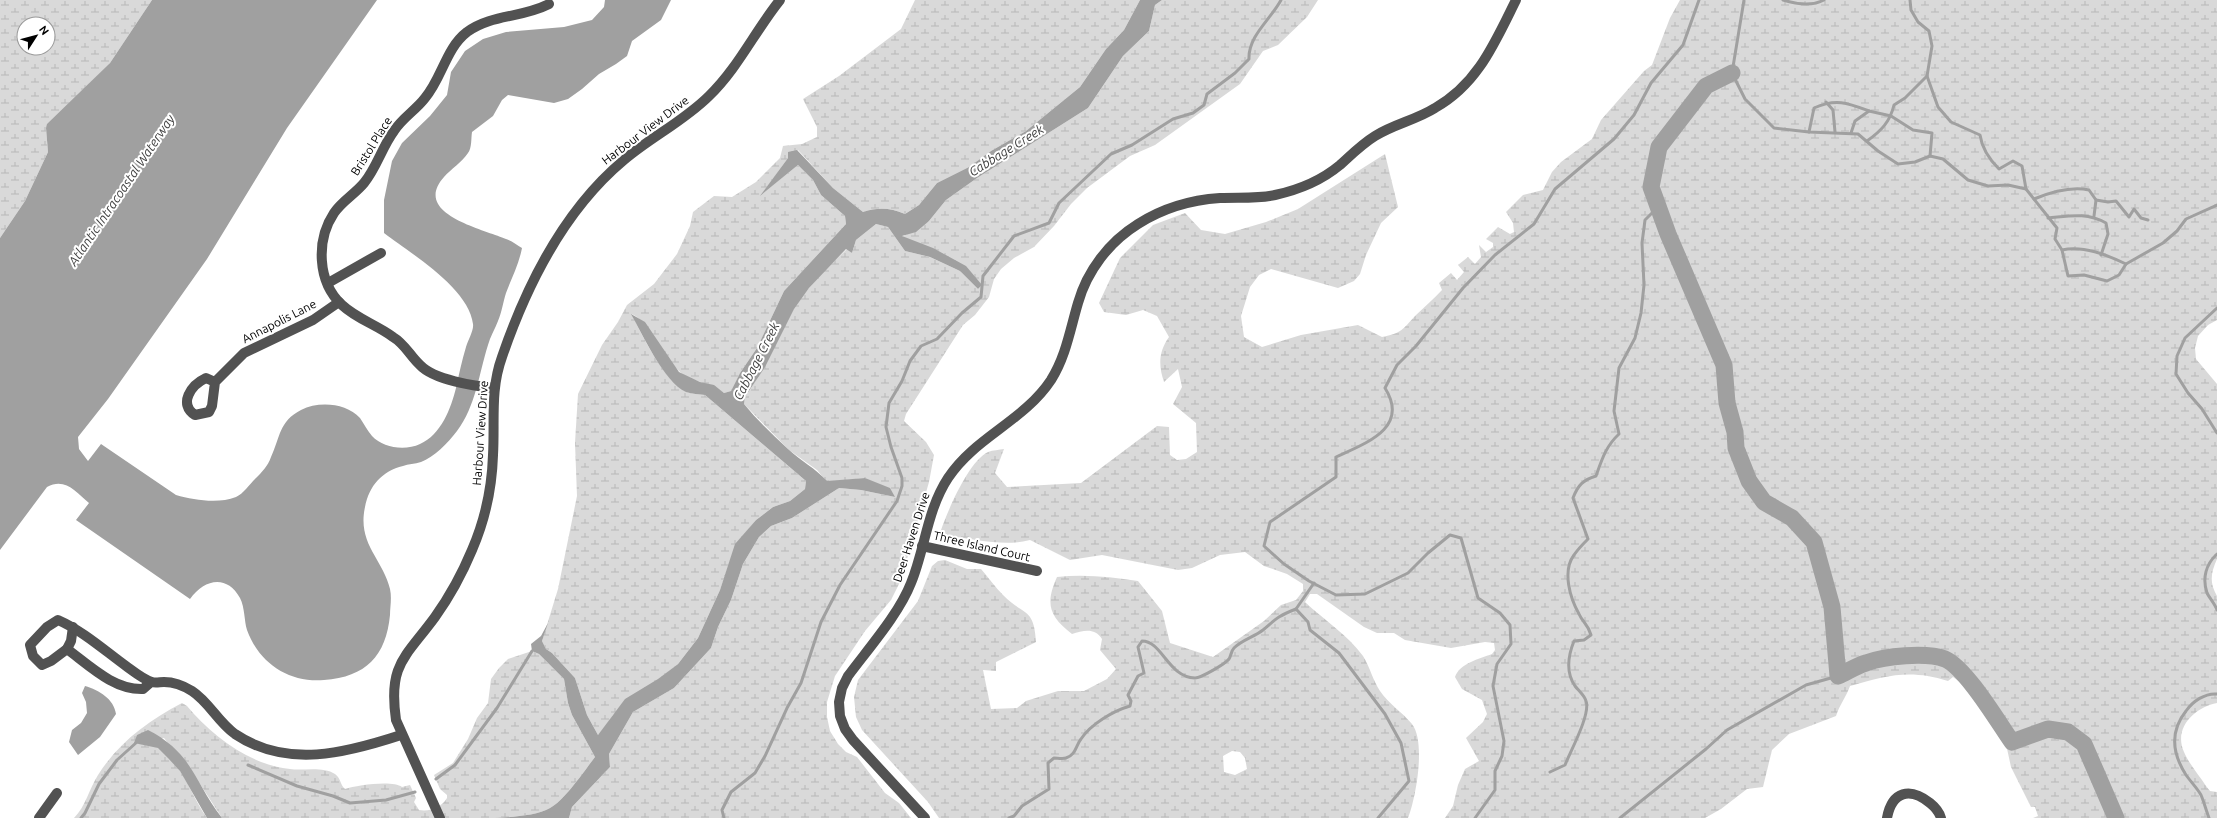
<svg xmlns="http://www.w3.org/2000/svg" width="2217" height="818" viewBox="0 0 2217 818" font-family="Ubuntu,sans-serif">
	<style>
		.wetland { fill: url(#wetland-marsh); fill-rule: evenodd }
		.water { fill: #a0a0a0 }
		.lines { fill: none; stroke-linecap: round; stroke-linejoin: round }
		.stream { stroke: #a0a0a0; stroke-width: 3 }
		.river { stroke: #a0a0a0; stroke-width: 17 }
		.minor { stroke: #525252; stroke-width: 10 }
		.labels { text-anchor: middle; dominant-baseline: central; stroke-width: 4; stroke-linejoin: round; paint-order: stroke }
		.street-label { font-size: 12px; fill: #000; stroke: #fff }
		.water-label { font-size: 13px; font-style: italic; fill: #414141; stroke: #fff }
	</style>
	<defs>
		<pattern id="wetland-marsh" width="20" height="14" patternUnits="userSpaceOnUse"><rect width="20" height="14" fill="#d9d9d9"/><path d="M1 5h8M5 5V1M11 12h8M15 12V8" fill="none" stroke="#b8b8b8"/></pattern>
	</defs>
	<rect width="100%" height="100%" fill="#fff"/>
	<g class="wetland">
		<path d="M0 0H152L110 63 46 128 48 152 25 201 0 238ZM24 24H48V48H24Z"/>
		<path d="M915 0H1140L1124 30 1106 49 1080 87 1026 131 991 151 969 167 937 183 919 205 905 214C892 208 877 207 863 212L833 188 798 150 788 158 762 194 798 165 813 180 821 195 845 216 846 224 784 291 757 348 740 373 731 391 724 393C711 383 689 381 679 371 660 354 655 327 632 314 641 335 666 383 687 392 692 394 699 394 705 395L806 481 805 489 790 501 773 507 756 520 736 544 720 590 698 638 678 664 613 715 603 731 598 735 587 715 575 678 552 653 546 649 542 641 558 589 577 496 575 443 578 394 602 345 618 322 627 305 654 284 677 254 690 226 693 212 714 196 732 197 756 182 780 158 783 146 802 144 817 137V127L803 99 839 76 901 29Z"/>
		<path d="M1162 0H1318L1307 17 1278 45 1263 51 1240 84 1155 145 1130 156 1087 188 1071 204 1054 226 1034 247 1014 258 1001 269 994 279 989 297 975 315 963 325 906 414 904 421 926 442 934 455 929 482 901 580 891 600 865 631 835 676 827 702V717L830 731 838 744 846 752 857 757 885 793 899 803 911 818H569L572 807 610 767 609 754 633 712 674 688 711 648 718 627 731 600 743 564 759 537 771 526 792 518 839 488 861 490 895 497 865 478 827 482 817 470 789 450 744 404 745 397C765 369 777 337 794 308 808 286 828 267 847 249L852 253 856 240 876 224 888 227 905 251 930 257 960 271 978 289 982 285 916 243 902 237 929 221 946 200 977 178 1088 108 1123 56 1149 31 1155 5Z"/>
		<path d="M1680 0H2217V320L2208 325 2198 336 2195 348 2196 359 2217 384V559C2211 573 2209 582 2217 596V703C2195 707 2173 728 2184 752 2189 764 2199 775 2206 786L2210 791 2217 792V818H2033L2038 816 2035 807H2031L2011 767 2006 744 1993 726V722L1968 688 1953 677 1948 681C1911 669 1887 675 1850 686 1846 697 1840 704 1836 716L1789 734 1772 750 1763 787 1747 789 1721 809 1705 818H1445L1453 806 1458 785 1465 769 1479 761 1466 738 1483 722 1487 714 1482 700 1462 689 1455 677C1460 663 1479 659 1492 654L1495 650 1494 643 1485 642 1451 648 1405 640 1394 633H1377L1364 627 1317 594H1310L1305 602C1324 620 1348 635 1363 656 1370 667 1373 681 1380 691 1389 704 1402 712 1412 724 1426 742 1416 798 1408 818H939L928 802 862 730 856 717 854 697 858 680 918 601 932 566 938 561 945 560 967 569H981C988 577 995 587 1003 595 1023 616 1034 606 1036 642L996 662V671L983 670 991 709 1017 708 1026 701 1058 691H1084L1107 679 1116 669 1100 650 1102 639C1094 627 1083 631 1072 634 1049 616 1045 604 1057 577 1085 574 1111 577 1138 581L1162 611 1170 643 1213 657 1264 621 1281 605 1296 600 1303 591V584L1287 574 1264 566 1245 552 1220 555 1192 568 1178 570 1102 555 1070 560 1030 540C1004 547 975 539 949 536L941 530C948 510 969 461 988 452 993 450 999 450 1004 449L995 473 1007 487 1081 483 1157 426 1169 427 1170 455 1177 460 1186 459 1197 452 1196 423 1173 404 1182 387 1178 369 1164 382C1158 365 1159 351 1169 337L1157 316 1143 310 1126 315 1104 312 1099 303 1120 258 1153 225 1185 213 1201 230 1225 234 1266 222 1298 209 1385 154 1398 207 1381 223 1366 255 1360 274 1354 281 1338 288 1271 269 1259 275 1250 287 1241 316 1244 337 1262 347 1301 335 1358 325 1382 337C1402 333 1402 330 1415 316 1424 307 1434 299 1442 290L1439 283 1451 273 1457 280 1464 272 1458 265 1468 257 1475 264 1481 257 1479 245 1486 252 1493 247V243L1486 239 1498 227 1510 234 1514 232 1513 223 1506 212 1523 195 1543 190 1552 172 1561 162 1592 139 1601 120 1644 71 1652 65 1670 18ZM1232 751 1240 752 1245 758 1247 769 1235 775 1224 772 1223 756Z"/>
		<path d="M532 651 539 654 564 679 568 703 572 715 595 757C585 770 564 801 550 808 537 816 510 817 495 818H222L200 784 164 738 134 743C141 744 152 745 159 748 183 764 191 796 207 818H74C86 806 89 789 98 775 119 742 148 721 182 703L187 706C212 736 250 765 290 769 303 771 323 766 335 774 341 778 340 785 345 789 357 785 393 780 402 787L410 785 416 798 414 802 419 810C429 812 441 808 447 798V795L440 789 434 775 453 763 468 739 477 718 488 703 491 679 499 668 508 659Z"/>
	</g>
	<g class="water">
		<path d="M152 0H377L287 128 207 259 108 399 78 437 79 449 88 461 101 444 176 495C194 500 218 504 236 497 243 494 250 484 255 479 262 472 268 466 271 457 280 438 279 421 301 410 319 401 346 403 360 418 364 424 367 430 372 436 383 448 405 451 420 444 441 435 451 408 456 388 459 374 462 360 466 347 468 340 474 330 473 324 469 288 410 253 384 233V200L392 161 402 143 430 116 447 95 451 72 465 51 483 39 506 32 564 27 592 20 604 7 605 0H671L661 20 632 41 627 56 616 64 599 74 582 89 568 99 554 103 508 95 502 100 493 116 472 132C471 138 472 148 468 153 462 162 451 169 444 177 411 214 484 229 506 239 512 241 517 245 522 248 519 264 512 277 506 293 503 302 502 312 498 321 495 329 490 337 488 345 479 373 476 406 457 431 448 443 434 457 421 462 415 464 408 464 403 466 382 471 369 486 365 507 357 544 383 559 390 589 392 598 390 607 390 615 386 656 366 677 324 680 289 683 259 663 247 630 244 620 245 608 240 598 227 574 204 579 190 599L76 520 89 503C76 492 65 477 47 487L0 550V238L25 201 48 152 46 128 47 124 110 63Z"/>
		<path d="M1140 0H1162L1155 5 1149 31 1123 56 1088 108 977 178 946 200 929 221 916 232 902 236 933 248 966 266 982 285 978 289 960 271 930 257 905 251 888 227 876 224 856 240 852 253 846 249 809 288 794 309 765 367 745 397 744 404C757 420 773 435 788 449 801 461 815 468 827 481L865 478 890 488 895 497 861 490 839 488 792 518 771 526 759 537 743 564 731 600 718 627 711 648 674 688 633 712 609 754 610 767 572 807 569 818H495C510 817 537 816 550 808 564 801 585 770 595 757L572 715 568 703 564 679 539 654 532 651 531 644 541 636 548 623 542 641 546 649 552 653 575 678 587 715 598 735 625 699 658 679 678 664 698 638 720 590 735 544 756 520 773 507 790 501 805 489 806 481 705 395C699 394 692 394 686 392 664 382 643 335 631 314L645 322 679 372 700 382 714 385 724 393 731 391 740 373 757 348 784 291 846 224 845 216 821 195 813 180 798 165 760 196 788 158V152L797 150 833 188 863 212C878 207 891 208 905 214L919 205 937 183 969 167 991 151 1026 131 1080 87 1106 49 1124 30Z"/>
		<path d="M85 686C99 690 114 699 116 714L100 737 78 755 69 742 72 730 81 723 87 713 86 702 82 693Z"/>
		<path d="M148 730C193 753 194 782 222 818H207L180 771 168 758 158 748 134 743 137 735Z"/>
	</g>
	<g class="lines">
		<g class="stream">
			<path d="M1744 0 1732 73 1745 99 1774 128 1809 132 1858 134 1878 151 1898 164 1915 162 1930 156 1943 159 1968 180 1988 186 2008 185 2026 189 2057 228 2055 239 2062 250 2068 276 2084 275 2107 281 2119 275 2126 264 2163 243 2177 231 2186 219 2217 205"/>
			<path d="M1783 0C1796 4 1811 7 1824 0"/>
			<path d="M1910 0 1911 10 1918 22 1929 31 1932 46 1927 76 1938 107 1951 122 1980 135C1982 149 1989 159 1999 169L2013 161 2022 166 2026 189"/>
			<path d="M1826 102 1833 110 1835 132"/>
			<path d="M1809 132 1814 108C1836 98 1848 103 1869 111"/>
			<path d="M1851 133 1855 121 1869 111 1891 116 1913 130 1932 133 1930 156"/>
			<path d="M1867 141C1881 131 1890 122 1894 105L1905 98 1927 76"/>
			<path d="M2034 199C2051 192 2071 186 2089 190L2096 200 2094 216"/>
			<path d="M2096 200 2108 202 2116 201 2129 217 2134 209 2141 218 2148 220"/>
			<path d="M2048 218C2070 216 2086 212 2106 223L2108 234 2101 255"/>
			<path d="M2062 250C2083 245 2107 255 2126 264"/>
			<path d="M2217 308 2185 338 2177 356 2176 374 2188 393 2202 409 2217 433"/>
			<path d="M2217 554C2206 564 2202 578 2207 593 2210 599 2215 604 2217 610"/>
			<path d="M1296 609 1314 583"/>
			<path d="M248 765 297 786 333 796 350 803 386 800 415 792"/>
			<path d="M1550 772 1565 765C1570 752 1591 714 1586 701 1585 696 1578 690 1575 686 1566 673 1568 656 1574 641L1584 640 1591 635C1588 624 1583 623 1579 614 1570 598 1562 571 1574 555 1578 549 1583 544 1588 539L1573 498C1578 485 1583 480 1596 476 1602 459 1606 446 1619 434L1614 411 1619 368 1635 338 1641 313 1644 285 1642 243 1645 220 1658 207"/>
			<path d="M436 779 455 765 497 708 532 651"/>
			<path d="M81 818 85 813 99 784 117 760 137 742"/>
			<path d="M724 818 722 810 731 792 755 773 765 756 787 708 801 683 821 622 840 585 897 501 902 486V478L891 447 886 427 889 403 902 381 910 361 921 346 937 339 962 313 981 297 983 276 1014 236 1049 223 1059 203 1111 154 1132 145 1173 119 1193 113 1204 105 1207 94 1235 73 1249 59C1248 36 1271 19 1281 0"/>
			<path d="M1009 818 1014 816 1022 806 1049 789 1048 763 1054 758C1057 758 1063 759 1066 758 1076 755 1076 745 1081 739 1091 724 1113 711 1130 706L1131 701 1128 695 1138 676 1144 673 1138 647 1142 641C1162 641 1168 677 1195 678 1201 678 1225 664 1229 659 1231 656 1231 651 1234 648 1242 640 1254 637 1263 630 1276 619 1278 616 1296 609L1308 622 1310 630 1339 653 1385 714 1401 743 1409 781 1378 818"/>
			<path d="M1475 818 1495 790V771L1502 756 1504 741 1493 686 1497 664 1511 644 1510 625 1500 613 1478 598 1461 538 1450 535 1428 553 1408 573 1365 594 1336 595 1309 581 1284 564 1264 546 1270 522 1336 477V457C1366 443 1410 428 1385 388L1397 365 1416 346 1463 288 1495 255 1534 224 1555 189 1614 139 1634 115 1651 83 1683 45 1699 0"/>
			<path d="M1620 818 1706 749 1727 730 1806 685 1838 676"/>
			<path d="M2209 818C2206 810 2204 802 2201 795 2197 788 2191 782 2186 775 2172 753 2170 731 2186 711 2193 701 2205 693 2217 694"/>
		</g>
		<path class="river" d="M1732 73 1706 86 1659 147 1651 187 1668 234 1724 365 1727 403 1735 432 1736 448 1749 481 1764 502 1792 518 1814 542 1832 607 1838 676C1847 672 1856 666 1866 663 1885 656 1926 652 1945 659 1966 668 1998 722 2012 742L2048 729 2068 732 2084 744 2116 818"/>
		<g class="minor">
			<path d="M328 283 381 253"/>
			<path d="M215 382 212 406 209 412 195 415C178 404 191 385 206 378L215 382 244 353 313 320 339 302"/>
			<path d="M494 388C474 386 434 380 420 365 410 356 405 344 393 337 377 325 357 319 342 305 317 282 316 240 334 213 342 201 355 194 364 183 377 167 382 147 394 131 402 118 416 110 425 98 442 78 446 48 467 32 492 14 522 18 549 4"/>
			<path d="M922 546 1037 571"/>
			<path d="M67 649 71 641 73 627"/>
			<path d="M151 682 143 689C114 690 90 666 67 649L51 661 42 665 33 656 30 645 47 627 58 620C83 631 104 650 126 666 133 671 144 680 152 682 155 683 160 682 164 682 174 682 184 686 192 691 209 702 218 722 235 734 287 769 346 753 401 735"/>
			<path d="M39 818 57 793"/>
			<path d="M440 818 396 720C388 664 405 658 435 617 450 596 462 574 472 550 485 520 492 487 493 455 495 421 490 390 502 357 527 284 564 210 624 160 651 137 684 121 709 96 738 68 755 31 780 0"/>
			<path d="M925 818 853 740 845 729 840 716 839 702 842 688 848 676C868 649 899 614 911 583 925 549 927 510 948 478 975 437 1024 421 1051 380 1066 356 1070 330 1078 303 1087 271 1109 242 1138 224 1163 208 1190 200 1220 198 1238 197 1257 199 1275 195 1298 190 1322 180 1340 165 1351 155 1362 144 1375 136 1394 124 1416 120 1435 108 1478 84 1495 42 1516 0"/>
			<path d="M1887 818C1892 791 1910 787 1930 803 1935 807 1939 811 1941 818"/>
		</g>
	</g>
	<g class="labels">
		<g class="street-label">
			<text transform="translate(645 130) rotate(-37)">Harbour View Drive</text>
			<text transform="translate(371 146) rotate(-58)">Bristol Place</text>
			<text transform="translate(279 321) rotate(-27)">Annapolis Lane</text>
			<text transform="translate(480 433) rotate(-86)">Harbour View Drive</text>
			<text transform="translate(911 537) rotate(-72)">Deer Haven Drive</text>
			<text transform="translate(982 546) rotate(13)">Three Island Court</text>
		</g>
		<g class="water-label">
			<text transform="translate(1006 150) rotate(-32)">Cabbage Creek</text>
			<text transform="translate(121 190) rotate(-56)">Atlantic Intracoastal Waterway</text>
			<text transform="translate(756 361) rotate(-63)">Cabbage Creek</text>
		</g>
	</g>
	<g transform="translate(36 36) rotate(54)"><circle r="19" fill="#ffffff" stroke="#999999"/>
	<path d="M0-3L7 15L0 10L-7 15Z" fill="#000000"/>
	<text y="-6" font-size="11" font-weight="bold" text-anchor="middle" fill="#000000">N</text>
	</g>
</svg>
